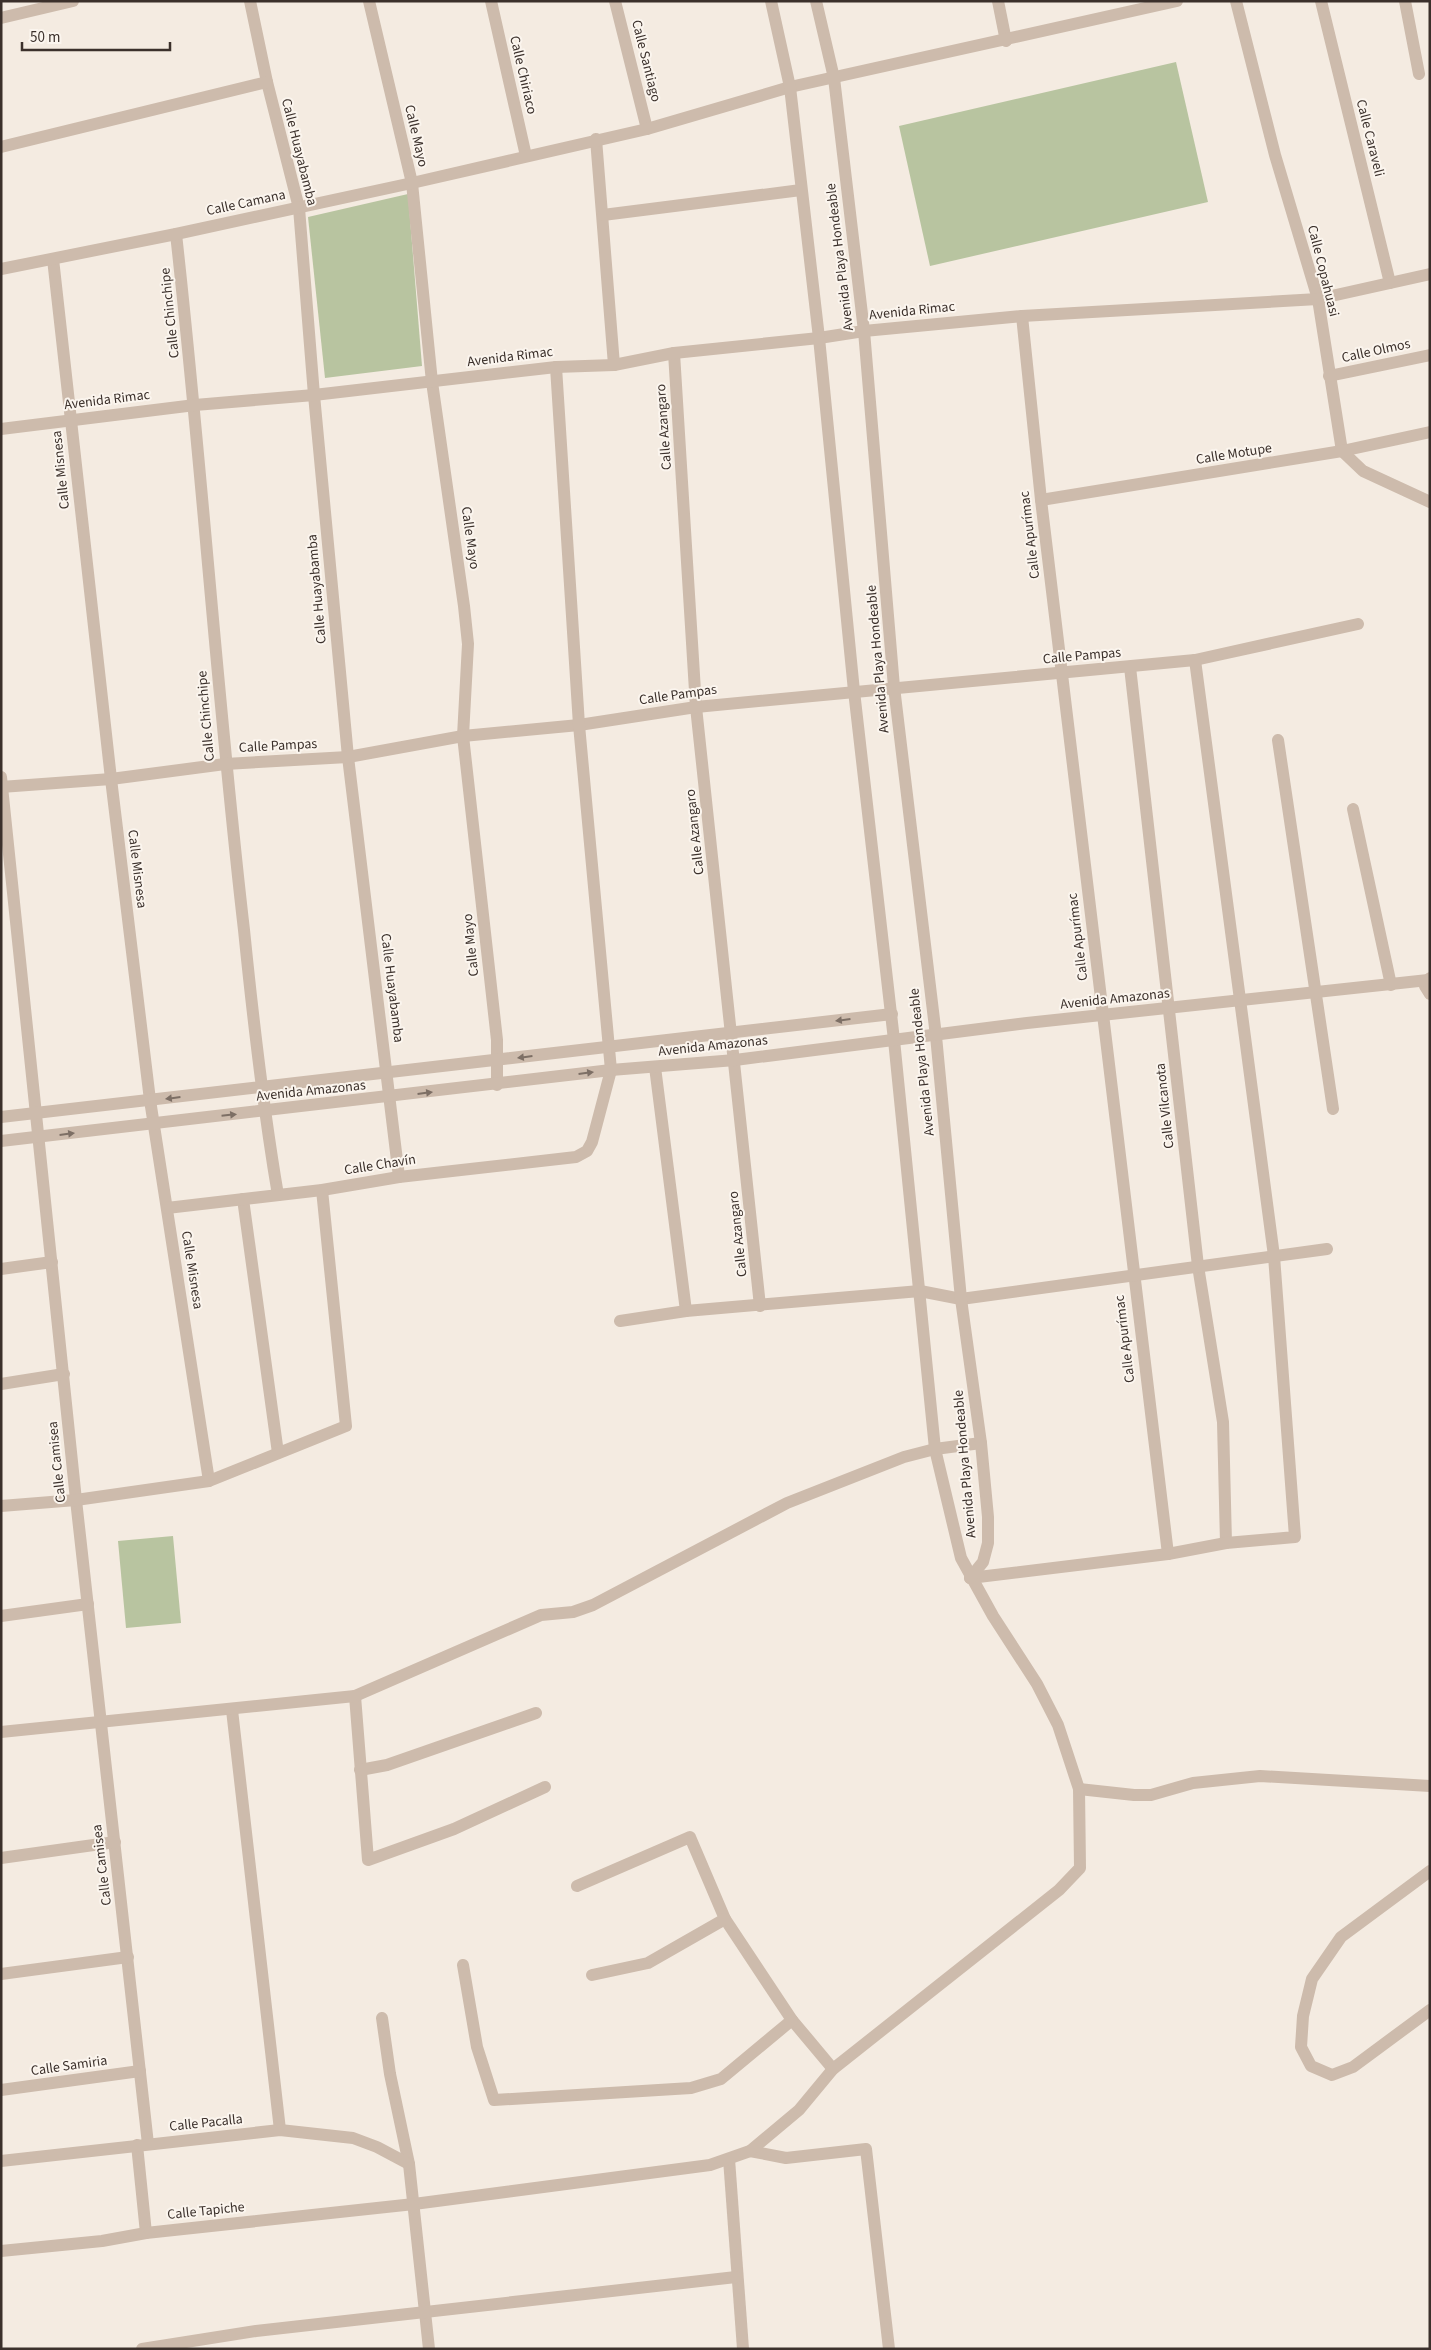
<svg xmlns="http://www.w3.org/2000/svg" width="1431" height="2350" viewBox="0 0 1431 2350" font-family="'Source Sans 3',sans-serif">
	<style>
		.green { fill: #b8c4a0 }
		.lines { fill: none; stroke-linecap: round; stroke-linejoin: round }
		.minor { stroke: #cdbbac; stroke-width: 12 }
		.tertiary { stroke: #cdbbac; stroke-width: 12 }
		.oneway { fill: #7d6f65 }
		.labels { text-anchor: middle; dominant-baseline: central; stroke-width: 4; stroke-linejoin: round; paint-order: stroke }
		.street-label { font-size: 14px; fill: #3b302b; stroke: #fbf5ee }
	</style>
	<rect width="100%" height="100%" fill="#f4ebe1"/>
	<g class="green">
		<path d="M1176 62 1208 202 930 266 899 126Z"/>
		<path d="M408 194 422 366 325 378 308 217Z"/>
		<path d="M173 1536 181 1623 126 1628 118 1541Z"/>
	</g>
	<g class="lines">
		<g class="minor">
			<path d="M250 1 267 82 299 208 314 395 348 757 399 1177"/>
			<path d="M369 1 412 183 432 382 464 606 468 644 463 736 497 1040V1085"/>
			<path d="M491 1 526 156"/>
			<path d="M615 1 647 129"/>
			<path d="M998 1 1006 41"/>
			<path d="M1236 1 1275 155 1318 299 1342 451 1363 471 1430 502"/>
			<path d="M1321 1 1390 283"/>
			<path d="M1405 1 1419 74"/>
			<path d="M1 18 73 1"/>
			<path d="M596 139 614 365"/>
			<path d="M1 147 267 82"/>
			<path d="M603 215 801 190"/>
			<path d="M176 234C202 466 217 698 244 930 253 1019 263 1107 278 1195"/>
			<path d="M53 259 111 779 150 1100 209 1481"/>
			<path d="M1 269 176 234 412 183 647 129 790 87 1177 1"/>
			<path d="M1022 316 1041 500 1168 1554"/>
			<path d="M674 353 696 707 760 1306"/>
			<path d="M1329 376 1430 355"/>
			<path d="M1 429 195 405 314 395 556 367 614 365 674 353 819 338 864 331 1022 316 1318 299 1430 274"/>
			<path d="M1041 500 1342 451 1430 432"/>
			<path d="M1130 667 1198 1266 1223 1422 1226 1543"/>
			<path d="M1278 740 1333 1109"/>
			<path d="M1 777 76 1500 148 2144"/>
			<path d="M1 787 111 779 225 764 348 757 463 736 579 725 696 707 1195 660 1358 624"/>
			<path d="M1353 809 1391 985"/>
			<path d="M1430 978 1425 986 1430 994"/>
			<path d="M655 1067 686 1311"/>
			<path d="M243 1199 278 1453"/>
			<path d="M167 1208 322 1190 399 1177 576 1157 587 1151 592 1142 611 1070 579 725 556 367"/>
			<path d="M1 1269 52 1262"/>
			<path d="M620 1321 686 1311 920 1291 961 1299 1327 1249"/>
			<path d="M1 1384 64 1374"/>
			<path d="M1 1506 76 1500 209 1481 346 1426 322 1190"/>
			<path d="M970 1578 1168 1554 1226 1543 1295 1537 1274 1256 1195 660"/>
			<path d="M1 1616 88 1604"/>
			<path d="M355 1696 368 1860 454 1829 545 1787"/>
			<path d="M232 1710 280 2130"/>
			<path d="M1 1732 355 1696 541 1615 573 1612 593 1605 787 1503 904 1457 935 1449 981 1443"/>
			<path d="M360 1770 387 1765 536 1713"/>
			<path d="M1 1858 115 1842"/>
			<path d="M1430 1871 1341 1937 1312 1979 1303 2016 1301 2047 1311 2066 1332 2075 1353 2067 1430 2010"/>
			<path d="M577 1886 690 1837 725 1919 792 2020 833 2069"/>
			<path d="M463 1965 477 2047 494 2100 691 2088 721 2079 792 2020"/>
			<path d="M1 1974 128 1957"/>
			<path d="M592 1975 648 1963 725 1919"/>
			<path d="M382 2018 390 2074 409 2164 429 2349"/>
			<path d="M1 2090 140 2071"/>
			<path d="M137 2145 146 2233"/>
			<path d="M750 2151 786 2158 866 2149 889 2349"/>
			<path d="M729 2159 743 2349"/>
			<path d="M1 2161 280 2130 353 2138 377 2147 409 2164"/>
			<path d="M1 2251 102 2241 146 2233 414 2204 710 2165 750 2151 799 2110 833 2069 1059 1890 1080 1868 1079 1789 1134 1795H1151L1193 1783 1260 1776 1430 1786"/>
			<path d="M142 2349 256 2331 736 2277"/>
		</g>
		<g class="tertiary">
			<path d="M771 1 790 87 819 338 854 691 894 1040 935 1449 961 1558 993 1616 1037 1684 1058 1725 1079 1789"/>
			<path d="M816 1 834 78 864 331 894 687 936 1036 961 1299 981 1443 988 1517V1543L983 1562 970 1578"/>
			<path d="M1 1117 892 1014"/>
			<path d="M1 1141 611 1070 735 1060 1027 1023 1428 980"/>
		</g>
	</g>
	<defs><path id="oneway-solid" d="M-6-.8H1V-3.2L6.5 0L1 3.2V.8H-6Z" transform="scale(1.25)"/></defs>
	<g class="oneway">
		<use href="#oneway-solid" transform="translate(843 1020) rotate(173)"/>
		<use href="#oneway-solid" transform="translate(525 1057) rotate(173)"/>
		<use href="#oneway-solid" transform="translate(586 1073) rotate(-7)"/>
		<use href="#oneway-solid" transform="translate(425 1093) rotate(-7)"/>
		<use href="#oneway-solid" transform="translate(173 1098) rotate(173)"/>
		<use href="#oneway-solid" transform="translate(229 1115) rotate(-6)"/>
		<use href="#oneway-solid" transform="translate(67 1134) rotate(-7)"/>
	</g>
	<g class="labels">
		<g class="street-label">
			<text transform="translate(646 61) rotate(76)">Calle Santiago</text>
			<text transform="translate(523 75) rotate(77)">Calle Chiriaco</text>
			<text transform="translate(416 136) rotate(77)">Calle Mayo</text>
			<text transform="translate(1370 138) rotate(76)">Calle Caraveli</text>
			<text transform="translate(299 152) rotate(76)">Calle Huayabamba</text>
			<text transform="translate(246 203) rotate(-12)">Calle Camana</text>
			<text transform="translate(840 257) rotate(-97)">Avenida Playa Hondeable</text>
			<text transform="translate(1323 271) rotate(76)">Calle Copahuasi</text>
			<text transform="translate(912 311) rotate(-6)">Avenida Rimac</text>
			<text transform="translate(170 313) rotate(-96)">Calle Chinchipe</text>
			<text transform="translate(1376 351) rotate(-12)">Calle Olmos</text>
			<text transform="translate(510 357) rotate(-7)">Avenida Rimac</text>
			<text transform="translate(107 400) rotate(-7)">Avenida Rimac</text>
			<text transform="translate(664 427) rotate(-94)">Calle Azangaro</text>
			<text transform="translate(1234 454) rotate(-9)">Calle Motupe</text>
			<text transform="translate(61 470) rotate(-96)">Calle Misnesa</text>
			<text transform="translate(1030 535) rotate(-97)">Calle Apurímac</text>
			<text transform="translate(470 538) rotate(82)">Calle Mayo</text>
			<text transform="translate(317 589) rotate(-95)">Calle Huayabamba</text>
			<text transform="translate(1082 656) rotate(-5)">Calle Pampas</text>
			<text transform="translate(878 659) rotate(-95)">Avenida Playa Hondeable</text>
			<text transform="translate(678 695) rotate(-8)">Calle Pampas</text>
			<text transform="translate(206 716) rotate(-95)">Calle Chinchipe</text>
			<text transform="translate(278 746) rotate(-3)">Calle Pampas</text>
			<text transform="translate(695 832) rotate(-96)">Calle Azangaro</text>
			<text transform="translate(137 869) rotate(83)">Calle Misnesa</text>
			<text transform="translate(1078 937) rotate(-97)">Calle Apurímac</text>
			<text transform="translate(471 945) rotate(-96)">Calle Mayo</text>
			<text transform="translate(392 988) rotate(83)">Calle Huayabamba</text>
			<text transform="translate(1115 999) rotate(-6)">Avenida Amazonas</text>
			<text transform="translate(713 1046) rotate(-6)">Avenida Amazonas</text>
			<text transform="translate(922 1062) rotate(-96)">Avenida Playa Hondeable</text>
			<text transform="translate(311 1091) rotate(-6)">Avenida Amazonas</text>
			<text transform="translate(1165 1106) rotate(-96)">Calle Vilcanota</text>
			<text transform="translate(380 1165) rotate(-9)">Calle Chavín</text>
			<text transform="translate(738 1234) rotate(-96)">Calle Azangaro</text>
			<text transform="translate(192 1270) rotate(81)">Calle Misnesa</text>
			<text transform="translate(1125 1339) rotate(-97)">Calle Apurímac</text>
			<text transform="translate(57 1462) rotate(-96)">Calle Camisea</text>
			<text transform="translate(965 1464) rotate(-95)">Avenida Playa Hondeable</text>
			<text transform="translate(102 1865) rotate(-97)">Calle Camisea</text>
			<text transform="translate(69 2066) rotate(-8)">Calle Samiria</text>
			<text transform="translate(206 2123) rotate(-6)">Calle Pacalla</text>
			<text transform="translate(206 2211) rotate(-6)">Calle Tapiche</text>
		</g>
	</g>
	<rect width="1431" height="2350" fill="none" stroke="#3b302b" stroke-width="5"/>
	<path d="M22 42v8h148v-8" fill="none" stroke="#3b302b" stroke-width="2.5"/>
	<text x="30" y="42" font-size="15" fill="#3b302b" stroke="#fbf5ee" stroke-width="4" paint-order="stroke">50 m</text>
</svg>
